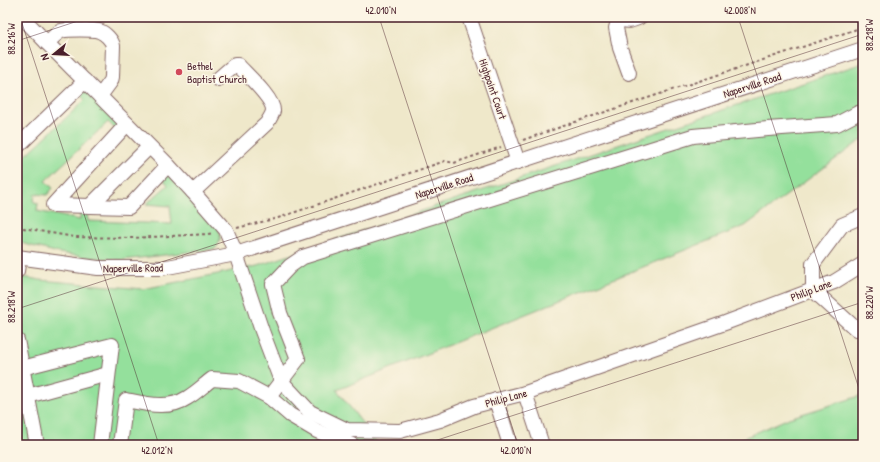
<svg xmlns="http://www.w3.org/2000/svg" width="880" height="462" viewBox="0 0 880 462" font-family="'Patrick Hand',sans-serif">
	<style>
		.green { fill: #94e09c; stroke: #6f8064 }
		.lines { fill: none; stroke-linecap: round; stroke-linejoin: round }
		.minor-casing { stroke: #846563; stroke-width: 16 }
		.path { stroke: #846563; stroke-width: 2; stroke-dasharray: 3 3; stroke-linecap: butt }
		.minor { stroke: #fff; stroke-width: 14 }
		.ticks { fill: none; stroke: #4a1f2b; stroke-width: 1; stroke-opacity: 0.45 }
		.poi-dot { fill: #d1495b; stroke: #fcf5e5; stroke-width: 1.5 }
		.labels { text-anchor: middle; dominant-baseline: central; stroke-width: 3; stroke-linejoin: round; paint-order: stroke }
		.poi-label { font-size: 11px; fill: #4a1f2b; stroke: #fcf5e5; text-anchor: start }
		.street-label { font-size: 11px; fill: #4a1f2b; stroke: #fcf5e5 }
		.neatline { fill: none; stroke: #4a1f2b; stroke-width: 1.5 }
		.ticks-label { font-size: 10px; text-anchor: middle; fill: #4a1f2b }
	</style>
	<rect width="100%" height="100%" fill="#fcf5e5"/>
	<filter id="ink" filterUnits="userSpaceOnUse"><feTurbulence type="fractalNoise" baseFrequency=".025" numOctaves="2"/><feDisplacementMap in="SourceGraphic" scale="8" xChannelSelector="R" yChannelSelector="G"/><feConvolveMatrix kernelMatrix="1 2 1 2 8 2 1 2 1" color-interpolation-filters="sRGB"/></filter>
	<filter id="wash" filterUnits="userSpaceOnUse"><feTurbulence type="fractalNoise" baseFrequency=".012" numOctaves="4" result="noise"/><feDisplacementMap in="SourceGraphic" scale="16" xChannelSelector="R" yChannelSelector="G"/><feGaussianBlur stdDeviation="0.9" result="paint"/><feColorMatrix in="noise" values="0 0 0 0 0 0 0 0 0 0 0 0 0 0 0 0 0 1.4 0 .05"/><feComposite in="paint" operator="in"/></filter>
	<g filter="url(#wash)">
		<rect width="100%" height="100%" fill="#efe8ca"/>
		<g class="green">
			<path d="M863 63V140L860 141 745 226 337 390 379 445H17V276L40 280 143 289 257 266Z"/>
			<path d="M84 89 118 123 116 127 114 128 108 122 45 181 53 188 47 195 35 194 34 202 38 203 37 211 80 220V212H87L88 221 172 224 170 206 146 204 168 185 161 177 167 172 218 226C221 235 222 241 215 249L123 260 86 257 59 253 17 242V154L23 158 85 100 80 95Z"/>
			<path d="M863 395V445H728L789 418Z"/>
		</g>
	</g>
	<g filter="url(#ink)">
		<g class="lines">
			<g class="minor-casing">
				<g id="minor">
					<path d="M22 17 47 43 168 165 193 192 226 230 236 254 262 331 281 381 310 412 347 430 400 431 440 420 474 406 525 393 725 323 834 282 863 264"/>
					<path d="M469 17 518 162"/>
					<path d="M618 17C627 23 631 21 640 17"/>
					<path d="M619 18 616 28 620 48 629 73"/>
					<path d="M47 43C51 39 56 34 61 31 66 29 94 29 99 31 105 33 112 40 113 46L112 77 111 81 100 96"/>
					<path d="M127 124 53 205 129 207 168 165"/>
					<path d="M17 147 85 81"/>
					<path d="M193 192 267 123C269 119 272 116 273 111 274 99 246 74 238 65H235L233 66 218 79"/>
					<path d="M90 206 149 147"/>
					<path d="M863 216 842 225 813 264V290L856 329H863"/>
					<path d="M17 257 98 268H162L236 254 863 49"/>
					<path d="M17 271 19 257"/>
					<path d="M17 340 37 445"/>
					<path d="M22 368 112 345 100 445"/>
					<path d="M525 393 542 445"/>
					<path d="M269 397 290 415 317 431 352 445"/>
					<path d="M17 399 108 374"/>
					<path d="M496 400 510 445"/>
					<path d="M120 445 126 400C146 404 169 410 187 398 196 393 204 385 212 379L239 381 269 397 298 359 280 313 273 284 290 266 303 257 693 136 768 129 837 124 858 113 863 112"/>
				</g>
			</g>
			<g class="path">
				<path d="M523 140 581 120 863 27"/>
				<path d="M17 227 74 237 132 238 208 234 213 233"/>
				<path d="M237 228 278 218 445 161 454 163 501 147"/>
			</g>
			<use href="#minor" class="minor"/>
		</g>
	</g>
	<path class="ticks" d="M20 17 159 445M379 17 518 445M738 17 863 401M17 41 90 17M17 309 863 34M422 445 863 302"/>
	<circle class="poi-dot" cx="179" cy="72" r="4"/>
	<g class="labels">
		<g class="poi-label">
			<text x="187" y="66">Bethel<tspan x="187" dy="13">Baptist Church</tspan></text>
		</g>
		<g class="street-label">
			<text transform="translate(752 85) rotate(-18)">Naperville Road</text>
			<text transform="translate(493 89) rotate(71)">Highpoint Court</text>
			<text transform="translate(444 186) rotate(-18)">Naperville Road</text>
			<text transform="translate(133 268) rotate(-1)">Naperville Road</text>
			<text transform="translate(811 290) rotate(-21)">Philip Lane</text>
			<text transform="translate(506 398) rotate(-15)">Philip Lane</text>
		</g>
	</g>
	<rect width="880" height="462" fill="none" stroke="#fcf5e5" stroke-width="44"/>
	<g transform="translate(54 54) rotate(252)" stroke="#fcf5e5" stroke-width="3" paint-order="stroke">
	<path d="M0-3L7 15L0 10L-7 15Z" fill="#4a1f2b"/>
	<text y="-6" font-size="11" font-weight="bold" text-anchor="middle" fill="#4a1f2b">N</text>
	</g>
	<rect x="22" y="22" width="836" height="418" class="neatline"/>
	<g class="ticks-label">
		<text x="381" y="14">42.010°N</text>
		<text x="740" y="14">42.008°N</text>
		<text transform="translate(869 35) rotate(-90)" y="4">88.218°W</text>
		<text transform="translate(11 39) rotate(-90)" y="4">88.216°W</text>
		<text transform="translate(869 303) rotate(-90)" y="4">88.220°W</text>
		<text transform="translate(11 307) rotate(-90)" y="4">88.218°W</text>
		<text x="157" y="454">42.012°N</text>
		<text x="516" y="454">42.010°N</text>
	</g>
</svg>
